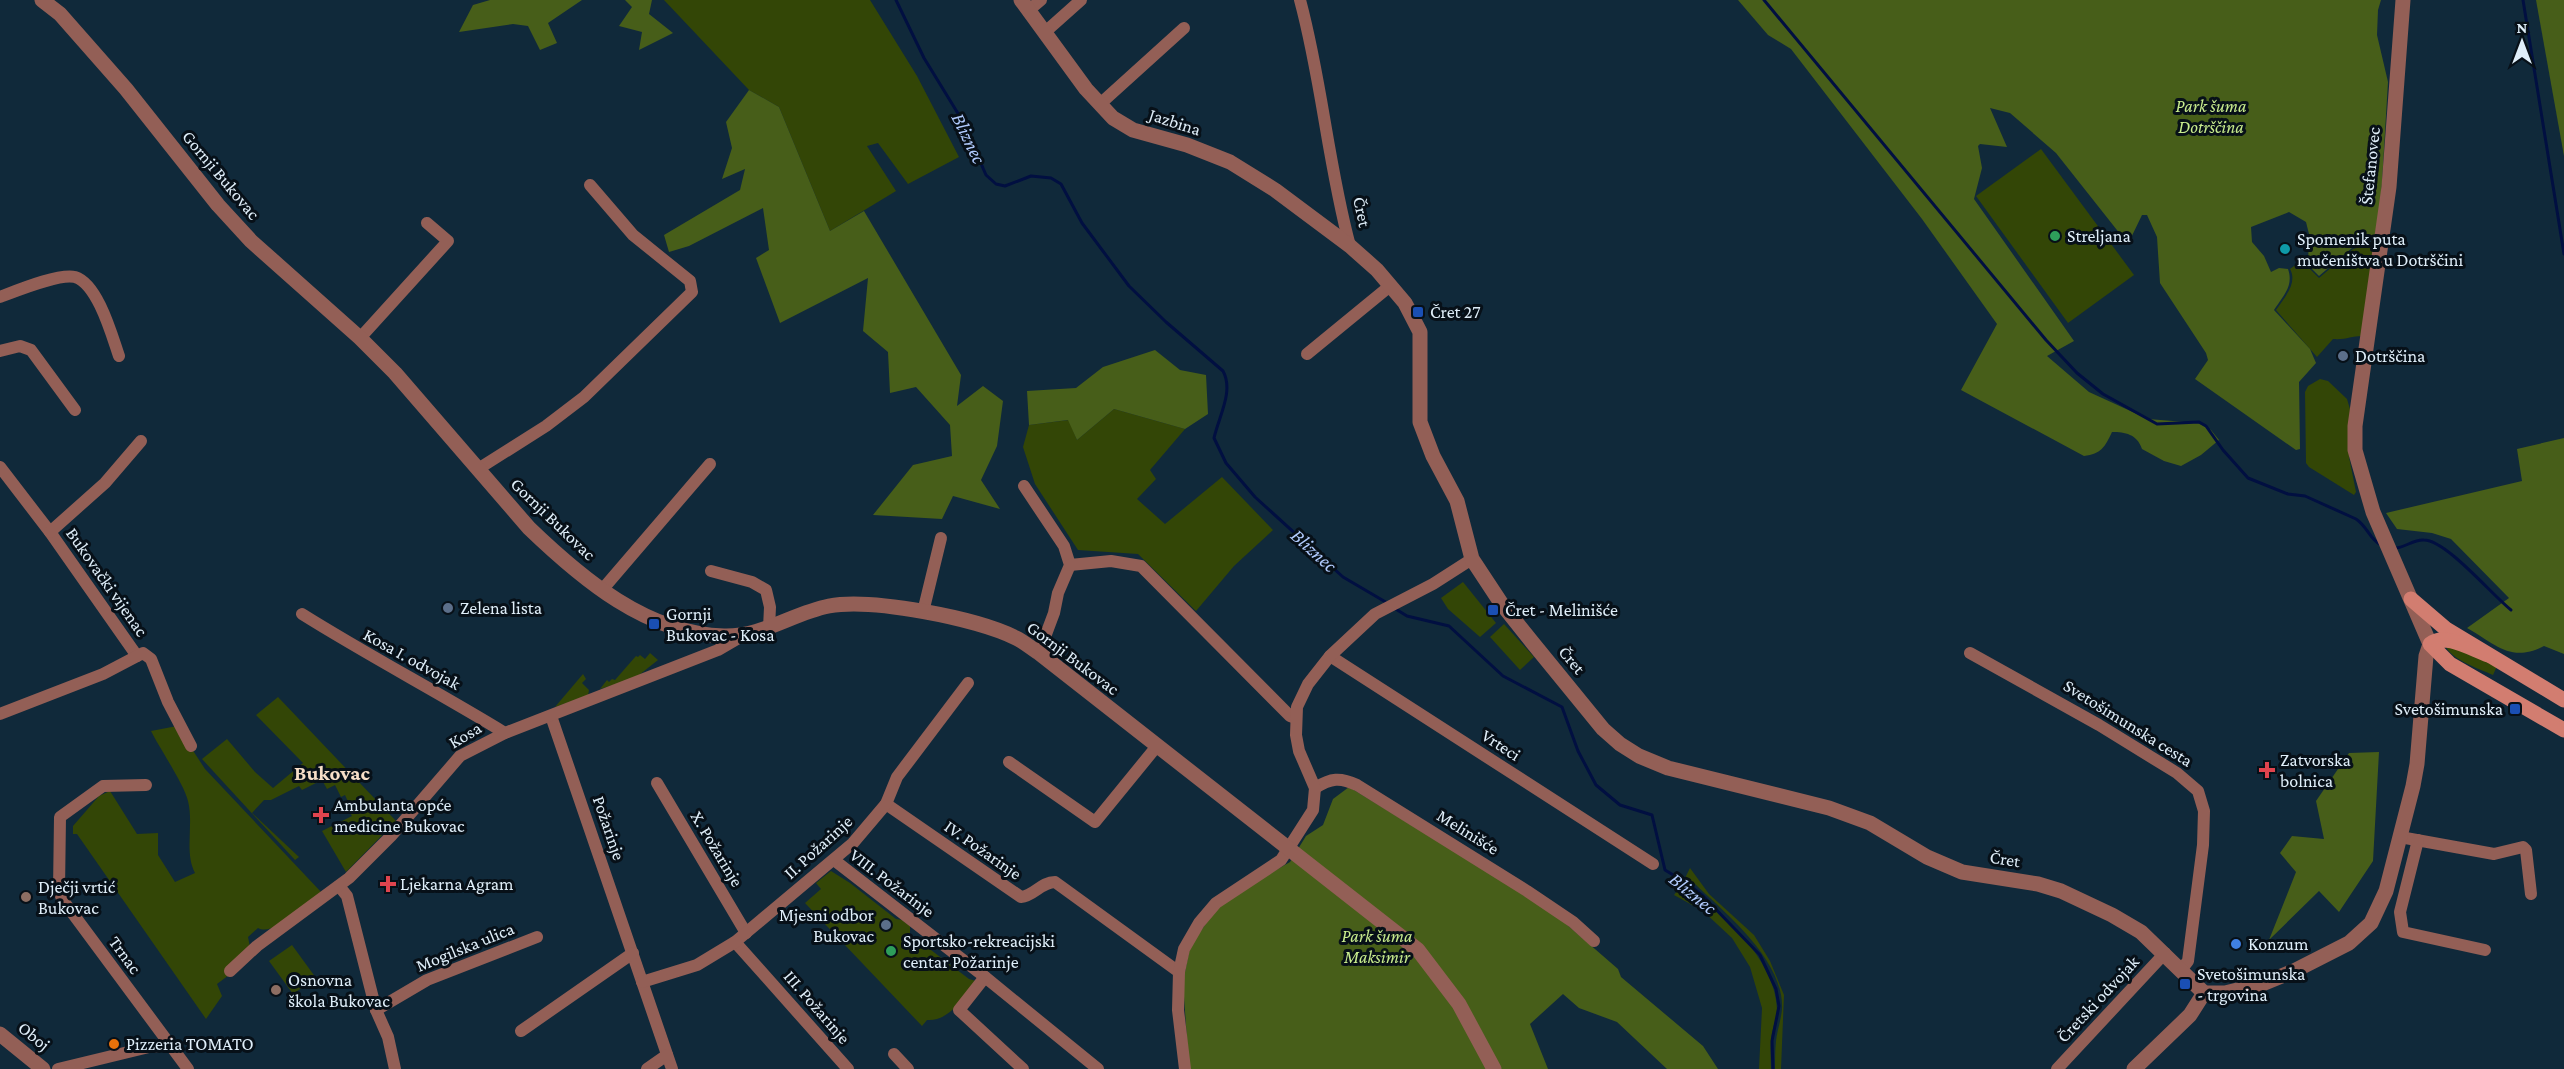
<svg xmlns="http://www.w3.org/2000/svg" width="2564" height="1069" viewBox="0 0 2564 1069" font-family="'Crimson Pro',serif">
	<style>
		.green { fill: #334606 }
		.forest { fill: #475e19 }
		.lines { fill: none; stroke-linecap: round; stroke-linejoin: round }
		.stream { stroke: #010f41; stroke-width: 3 }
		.minor { stroke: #935f56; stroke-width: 12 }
		.tertiary { stroke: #935f56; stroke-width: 15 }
		.secondary { stroke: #d27d70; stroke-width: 15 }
		.leisure-dot { fill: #2e9e5b; stroke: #071018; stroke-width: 2 }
		.culture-dot { fill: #0f9aa8; stroke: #071018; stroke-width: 2 }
		.transit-dot { fill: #1a4fb4; stroke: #071018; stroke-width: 2 }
		.service-dot { fill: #5c6f8a; stroke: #071018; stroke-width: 2 }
		.health-dot { fill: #e0444e; stroke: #071018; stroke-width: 2 }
		.education-dot { fill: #8d6e63; stroke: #071018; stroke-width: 2 }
		.shop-dot { fill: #3f7fe0; stroke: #071018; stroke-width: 2 }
		.food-dot { fill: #e8710a; stroke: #071018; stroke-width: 2 }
		.labels { text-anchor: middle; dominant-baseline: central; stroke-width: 6; stroke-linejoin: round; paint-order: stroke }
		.park-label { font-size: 18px; font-style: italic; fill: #c9ed8e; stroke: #071018 }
		.street-label { font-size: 18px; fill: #dfeef9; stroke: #071018 }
		.poi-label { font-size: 18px; fill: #dfeef9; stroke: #071018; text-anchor: start }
		.water-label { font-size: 20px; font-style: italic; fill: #b0cafd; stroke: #071018 }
		.quarter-label { font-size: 21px; font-weight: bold; fill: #f7dfc8; stroke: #071018 }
	</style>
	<rect width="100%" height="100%" fill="#10293a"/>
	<g class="green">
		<path d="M664 0H870L917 76 959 157 908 184 878 143 867 146 896 191 830 231 779 107 749 90Z"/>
		<path d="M2041 149 2134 275 2068 323 1976 196Z"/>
		<path d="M2380 235 2362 336C2351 336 2346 340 2333 339L2317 357 2276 310C2284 298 2298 283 2290 269L2306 257 2307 266 2319 278 2353 249 2368 245Z"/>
		<path d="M2320 379 2328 381 2347 399 2350 409 2349 457 2356 492 2354 495 2309 467 2306 463 2305 392 2308 386Z"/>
		<path d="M1114 409 1185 429 1150 470 1156 479 1137 499 1165 524 1222 477 1273 530 1234 566 1196 611 1138 554 1078 550 1035 484 1023 447 1029 425 1069 420 1077 440Z"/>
		<path d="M1463 582 1496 623 1480 637 1448 609 1441 598Z"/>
		<path d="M1504 624 1534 657 1520 670 1490 637Z"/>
		<path d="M2444 643 2497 666 2493 675C2478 668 2450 660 2444 643Z"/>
		<path d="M650 653 658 660 634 679 600 689 607 680 609 682 612 679 615 680 636 656 638 657 640 655 645 659Z"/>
		<path d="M583 674 586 679 582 683 589 690 588 696 555 707Z"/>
		<path d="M278 697 396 821 346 872 322 831 352 816 346 806 349 804 345 795 341 797 335 785 327 789 322 780 302 790 299 786 271 800H264L252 813 299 857 295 860 202 759 227 739 255 772 273 788 303 763 256 715Z"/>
		<path d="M177 726 205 769 322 893C309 903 274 937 258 928L248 937 250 947 233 972 217 984 222 996 206 1019 77 834H73V826L99 796 110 791 137 834 158 833V855L175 882 195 873C184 852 194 825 188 801 184 784 160 749 151 731Z"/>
		<path d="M1690 868 1709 894 1754 935 1770 961 1784 995 1781 1069H1775C1775 1060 1775 1050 1776 1041 1777 1031 1781 1020 1782 1009 1784 960 1726 914 1694 883L1685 878Z"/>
		<path d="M831 871 850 883 896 919 902 920 910 926V934L969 979 976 981C965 996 949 1022 927 1020L922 1026 805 903 821 889 816 883Z"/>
		<path d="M1682 884C1720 909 1776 960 1777 1009 1777 1020 1771 1030 1771 1041 1770 1050 1771 1060 1771 1069H1759L1762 1008 1750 967 1732 938 1703 911 1674 895Z"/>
		<path d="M292 945 316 978 293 994 269 961Z"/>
	</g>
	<g class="forest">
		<path d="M490 0H582L548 23 557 43 540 50 528 26 513 24 459 32 473 5Z"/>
		<path d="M625 0H652L649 14 673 33 639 50 642 32 619 26 632 7Z"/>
		<path d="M1738 0H2381L2378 10 2377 35 2388 82 2381 199 2375 235 2365 244 2352 248 2319 276 2308 265 2309 234 2306 222 2289 212 2251 227 2252 242 2264 256 2271 272 2279 268 2288 269C2294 286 2283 296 2274 310L2310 349 2316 363 2299 382 2300 449 2296 450 2195 379 2208 360 2206 353 2160 283 2157 237 2147 215H2142L2128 244 2056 153 2010 113 1990 108 2007 147 1980 144 1978 146 1982 168 1974 199 2074 341 2047 356 2089 392 2148 419 2198 423 2211 430 2219 440 2201 455 2181 466 2164 461 2142 449C2137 434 2125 432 2112 432 2105 447 2101 454 2084 456L1961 390 1997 324 1922 219 1791 49 1768 35Z"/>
		<path d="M2536 0H2564V156Z"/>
		<path d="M749 90 779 107 830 231 864 211 961 375 957 406 983 386 1003 401 997 446 981 480 1000 509 953 496 942 519 873 515 913 465 952 456 950 425 916 387 890 393 888 352 863 331 868 278 780 323 756 258 769 250 763 208 689 246 669 252 664 235 740 190 745 169 722 179 732 148 726 122Z"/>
		<path d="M1155 350 1180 370 1206 375 1208 414 1185 429 1114 409 1077 440 1068 420 1029 425 1027 391 1076 388 1103 367Z"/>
		<path d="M2564 438V654L2544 646C2511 663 2497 645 2467 628L2509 598 2451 539 2432 533 2397 529 2386 513 2522 481 2517 449Z"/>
		<path d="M2379 752 2373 861 2339 912 2319 891 2269 940 2296 872 2280 853 2292 836 2324 839 2316 801 2349 753Z"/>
		<path d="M1349 787 1550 910 1618 969 1621 977 1703 1046 1718 1069H1667L1617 1022 1579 1008 1563 994 1530 1024 1548 1069H1189L1183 982 1190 947 1215 910 1232 895 1290 862 1306 836 1323 825 1333 799Z"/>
	</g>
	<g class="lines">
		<g class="stream">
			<path d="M896 0 924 58 962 120 986 175 996 184 1005 186 1031 176 1051 178 1061 184 1082 223 1129 286 1166 322 1223 371C1234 391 1219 416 1214 438L1226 463 1255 497 1343 577 1389 604"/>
			<path d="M1764 0 2046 340 2077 373 2103 394 2157 424 2199 422 2206 426 2223 450 2248 478 2288 494 2305 496 2356 519C2367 526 2370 540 2381 545"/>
			<path d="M2523 0 2564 254"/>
			<path d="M2393 548C2404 549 2413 539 2424 540 2446 540 2492 595 2511 610"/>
			<path d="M1394 608 1407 616 1449 626 1503 676 1562 707 1578 751 1596 785 1620 805 1652 815 1665 870 1688 884 1703 896 1760 955 1776 989 1779 1006 1772 1041 1773 1069"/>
		</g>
		<g class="minor">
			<path d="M1300 0C1322 81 1328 165 1350 246"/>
			<path d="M1028 11 1041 0"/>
			<path d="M1044 33 1081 0"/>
			<path d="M1100 104 1184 28"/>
			<path d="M0 297C16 291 59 273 75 277 98 284 112 336 119 356"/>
			<path d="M360 338 448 241 427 223"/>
			<path d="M0 351 20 346 31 350 75 410"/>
			<path d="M1307 354 1390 286"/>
			<path d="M0 467 50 532 137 656"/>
			<path d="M478 469 546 426 584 397 692 292 690 281 633 235 590 185"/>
			<path d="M1024 486 1064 546 1070 565 1058 593 1054 613 1039 653"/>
			<path d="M50 532 105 483 141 441"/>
			<path d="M1070 565 1111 561 1141 566 1290 716 1296 718"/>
			<path d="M711 571 752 582 766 590 770 607 769 628"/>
			<path d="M602 590 710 464"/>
			<path d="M923 612 941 538"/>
			<path d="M302 614C369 656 438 692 505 733"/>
			<path d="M1970 653 2099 725 2177 773 2198 791 2204 811 2203 845 2188 961 2181 970"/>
			<path d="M1330 656 1653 864"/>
			<path d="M0 714 103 674 143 653 151 659 168 702 191 746"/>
			<path d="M551 716 672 1069"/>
			<path d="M1009 762 1095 822 1157 746"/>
			<path d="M657 783 746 933"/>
			<path d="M146 785 103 786 60 817 59 890 62 899 188 1069"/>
			<path d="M1315 788C1331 778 1340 777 1357 785L1527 891 1573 922 1594 941"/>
			<path d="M886 804 1021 897C1034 896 1041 882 1055 882L1179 972"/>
			<path d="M2400 837 2494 854 2523 847 2526 850 2531 894"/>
			<path d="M2418 840 2400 912 2403 932 2485 950"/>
			<path d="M834 860 985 977 1098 1069"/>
			<path d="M339 886 347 896 376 1010 388 1037 395 1069"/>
			<path d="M735 942 848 1069"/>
			<path d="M230 971 257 946 349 878 391 836 460 756 505 733 718 650 742 636"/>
			<path d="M985 977 959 1010 1023 1069"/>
			<path d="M642 982 697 965 735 942 853 843 886 804 897 777 968 683"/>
			<path d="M376 1010 427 980 537 937"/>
			<path d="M521 1031 633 953"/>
			<path d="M894 1054 908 1069"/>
			<path d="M58 1069 149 1047 168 1045"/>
			<path d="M647 1069 667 1055"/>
			<path d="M1185 1069 1178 1010 1179 972 1184 949 1199 923 1216 903 1281 860 1313 810 1315 788 1299 751 1296 735 1297 707 1308 684 1330 656 1375 614 1433 584 1472 559"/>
			<path d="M2057 1069 2165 953"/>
		</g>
		<g class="tertiary">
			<path d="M42 0 60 14 126 89 218 205 251 241 360 338 395 373 529 528C582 579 647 634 724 636 762 637 793 613 829 606 871 598 977 618 1016 638 1024 642 1031 648 1039 653L1418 950 1459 1004 1494 1069"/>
			<path d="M1021 0 1086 89 1113 118 1133 130 1187 145 1230 162 1275 190 1350 246 1377 270 1405 303 1420 332V422L1433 456 1457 501 1472 559 1501 603 1532 642 1603 729 1620 744 1639 756 1668 768 1829 808 1870 823 1927 857 1962 872 2038 884 2061 891 2112 915 2141 932 2204 993"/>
			<path d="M2204 993H2225L2262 984 2294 971 2349 943 2371 923 2386 891 2413 786 2417 764 2426 656 2430 644 2373 512 2355 450V426L2389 187 2403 0"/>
			<path d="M0 1034 43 1069"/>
			<path d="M2134 1069 2190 1015 2204 993"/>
		</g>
		<g class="secondary">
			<path d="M2411 599 2446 629 2564 700"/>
			<path d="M2488 655C2473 650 2445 632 2430 644L2450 664 2564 730"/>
		</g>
	</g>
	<g class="leisure-dot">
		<circle cx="2055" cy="236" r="6"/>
		<circle cx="891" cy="951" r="6"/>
	</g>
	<circle class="culture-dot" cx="2285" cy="249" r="6"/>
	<g class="transit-dot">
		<rect x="1412" y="306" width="12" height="12" rx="3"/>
		<rect x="1487" y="604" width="12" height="12" rx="3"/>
		<rect x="648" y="618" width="12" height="12" rx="3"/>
		<rect x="2509" y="703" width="12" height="12" rx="3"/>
		<rect x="2179" y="978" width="12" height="12" rx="3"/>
	</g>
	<g class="service-dot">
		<circle cx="2343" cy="356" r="6"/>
		<circle cx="448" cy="608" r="6"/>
		<circle cx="886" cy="925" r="6"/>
	</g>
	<g class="health-dot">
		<path d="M2264 761h6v6h6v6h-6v6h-6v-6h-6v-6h6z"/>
		<path d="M318 806h6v6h6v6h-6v6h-6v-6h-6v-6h6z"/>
		<path d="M385 875h6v6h6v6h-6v6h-6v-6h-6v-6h6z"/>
	</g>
	<g class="education-dot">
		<circle cx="26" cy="897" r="6"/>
		<circle cx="276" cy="990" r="6"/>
	</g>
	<circle class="shop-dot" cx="2236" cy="944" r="6"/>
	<circle class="food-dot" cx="114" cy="1044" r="6"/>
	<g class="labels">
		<g class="park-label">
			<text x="2211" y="106">Park šuma<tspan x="2211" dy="21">Dotrščina</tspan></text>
			<text x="1377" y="936">Park šuma<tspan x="1377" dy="21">Maksimir</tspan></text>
		</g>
		<g class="street-label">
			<text transform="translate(1175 122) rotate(18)">Jazbina</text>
			<text transform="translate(2370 166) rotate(-84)">Štefanovec</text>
			<text transform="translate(221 175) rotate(50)">Gornji Bukovac</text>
			<text transform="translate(1362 212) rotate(78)">Čret</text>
			<text transform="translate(553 519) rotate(44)">Gornji Bukovac</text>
			<text transform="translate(107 582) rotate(55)">Bukovački vijenac</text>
			<text transform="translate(1073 658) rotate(37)">Gornji Bukovac</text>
			<text transform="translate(412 659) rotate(29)">Kosa I. odvojak</text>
			<text transform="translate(1572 660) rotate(50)">Čret</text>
			<text transform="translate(2128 723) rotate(32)">Svetošimunska cesta</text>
			<text transform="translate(465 735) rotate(-31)">Kosa</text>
			<text transform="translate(1501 745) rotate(33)">Vrteci</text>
			<text transform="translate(609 828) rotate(71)">Požarinje</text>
			<text transform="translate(1468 832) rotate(32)">Melinišće</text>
			<text transform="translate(818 847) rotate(-42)">II. Požarinje</text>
			<text transform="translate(717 849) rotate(59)">X. Požarinje</text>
			<text transform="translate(983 850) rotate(35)">IV. Požarinje</text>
			<text transform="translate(2005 859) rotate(9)">Čret</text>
			<text transform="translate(892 883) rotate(37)">VIII. Požarinje</text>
			<text transform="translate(465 947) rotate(-22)">Mogilska ulica</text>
			<text transform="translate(125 955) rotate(54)">Trnac</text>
			<text transform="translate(2098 999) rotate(-47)">Čretski odvojak</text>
			<text transform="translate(817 1007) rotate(49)">III. Požarinje</text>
			<text transform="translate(34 1036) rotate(39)">Oboj</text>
		</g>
		<g class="poi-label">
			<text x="2067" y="236">Streljana</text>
			<text x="2297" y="239">Spomenik puta<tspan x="2297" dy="21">mučeništva u Dotrščini</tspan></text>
			<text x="1430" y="312">Čret 27</text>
			<text x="2355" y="356">Dotrščina</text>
			<text x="460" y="608">Zelena lista</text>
			<text x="1505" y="610">Čret - Melinišće</text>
			<text x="666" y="614">Gornji<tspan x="666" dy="21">Bukovac - Kosa</tspan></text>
			<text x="2503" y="709" text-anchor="end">Svetošimunska</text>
			<text x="2280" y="760">Zatvorska<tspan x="2280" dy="21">bolnica</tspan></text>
			<text x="334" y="805">Ambulanta opće<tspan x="334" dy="21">medicine Bukovac</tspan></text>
			<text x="400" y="884">Ljekarna Agram</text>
			<text x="38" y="887">Dječji vrtić<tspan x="38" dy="21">Bukovac</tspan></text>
			<text x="874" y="915" text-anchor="end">Mjesni odbor<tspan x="874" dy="21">Bukovac</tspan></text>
			<text x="903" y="941">Sportsko-rekreacijski<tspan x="903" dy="21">centar Požarinje</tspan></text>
			<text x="2248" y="944">Konzum</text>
			<text x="2197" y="974">Svetošimunska<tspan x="2197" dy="21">- trgovina</tspan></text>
			<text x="288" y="980">Osnovna<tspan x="288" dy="21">škola Bukovac</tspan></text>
			<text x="126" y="1044">Pizzeria TOMATO</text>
		</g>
		<g class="water-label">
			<text transform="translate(969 138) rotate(64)">Bliznec</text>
			<text transform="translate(1314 550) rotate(42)">Bliznec</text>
			<text transform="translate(1693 893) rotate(39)">Bliznec</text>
		</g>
		<g class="quarter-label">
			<text x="332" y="773">Bukovac</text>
		</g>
	</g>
	<g transform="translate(2522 42)" stroke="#071018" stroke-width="4.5" paint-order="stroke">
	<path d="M0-4.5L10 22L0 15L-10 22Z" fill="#dfeef9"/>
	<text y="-9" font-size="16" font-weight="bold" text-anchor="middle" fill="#dfeef9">N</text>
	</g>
</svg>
